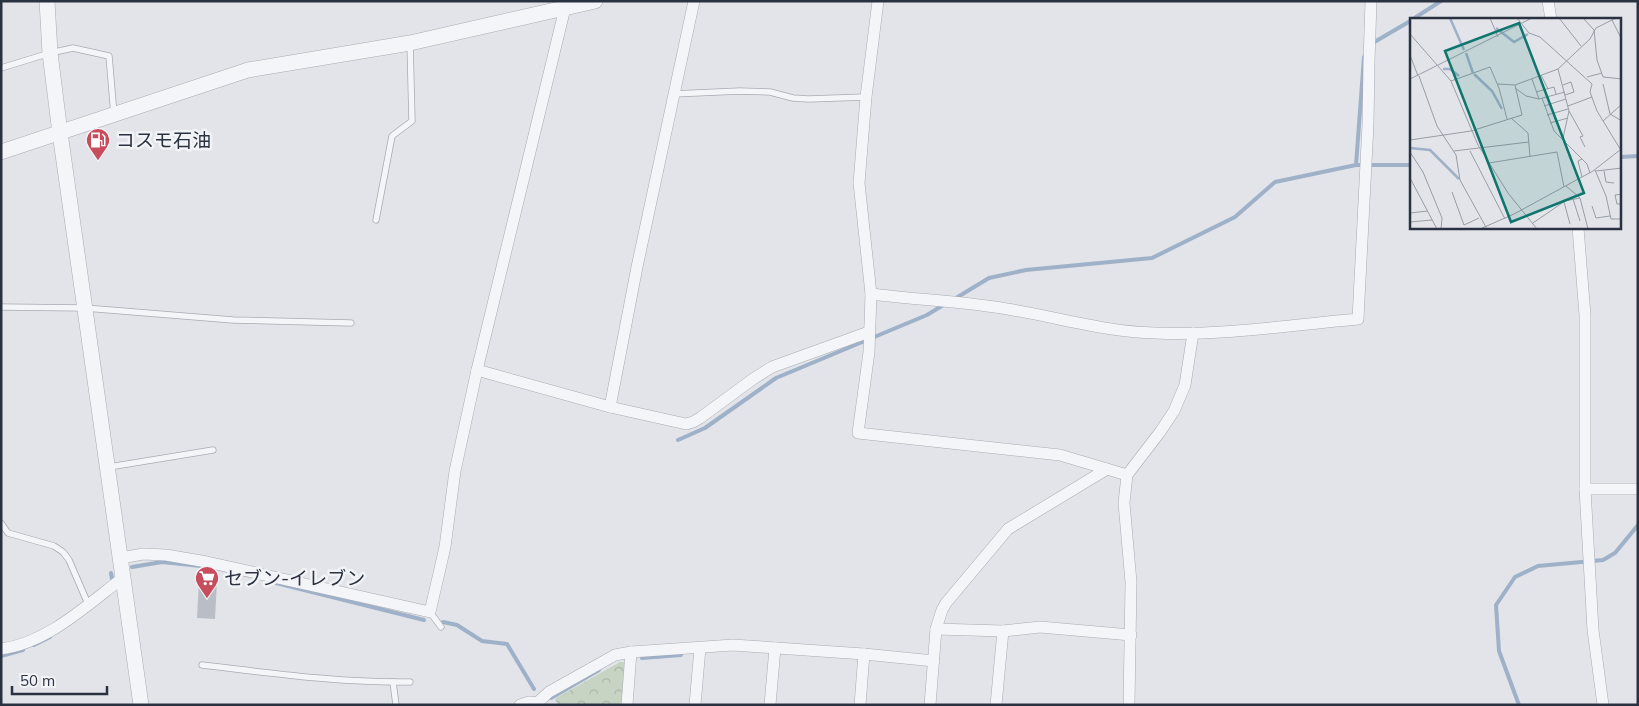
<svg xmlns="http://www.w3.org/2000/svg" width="1639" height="706" viewBox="0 0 1639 706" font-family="Mulish,'Noto Sans JP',sans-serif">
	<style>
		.park { fill: url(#park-crowns) }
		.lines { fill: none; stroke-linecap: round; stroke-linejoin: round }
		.stream { stroke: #9eb1c8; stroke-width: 4 }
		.building { fill: #b9bec6 }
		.service-casing { stroke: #a7abb3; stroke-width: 7 }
		.minor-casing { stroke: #a7abb3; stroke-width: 12 }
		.tertiary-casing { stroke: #a7abb3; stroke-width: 16 }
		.service { stroke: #f4f5f8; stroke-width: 5.5 }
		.minor { stroke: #f4f5f8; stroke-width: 11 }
		.tertiary { stroke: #f4f5f8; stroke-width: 15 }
		.labels { text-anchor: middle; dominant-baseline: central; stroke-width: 5; stroke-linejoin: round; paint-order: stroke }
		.poi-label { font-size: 19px; fill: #2a3241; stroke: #f1f3f7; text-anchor: start }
		.inset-river { fill: none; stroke: #9eb1c8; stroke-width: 2.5 }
		.inset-road { fill: none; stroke: #989da6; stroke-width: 1 }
		.view { fill: #0f766e; fill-opacity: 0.15; stroke: #0f766e; stroke-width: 2.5 }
		.inset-edge { fill: none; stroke: #2a3241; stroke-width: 2.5 }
	</style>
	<defs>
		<pattern id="park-crowns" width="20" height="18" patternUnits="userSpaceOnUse" patternTransform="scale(1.25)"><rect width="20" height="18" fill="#c7d3c3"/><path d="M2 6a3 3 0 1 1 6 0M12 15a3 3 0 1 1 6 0" fill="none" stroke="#abb6a9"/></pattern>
	</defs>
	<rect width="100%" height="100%" fill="#e2e4e9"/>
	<path class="park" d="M620 662H628L625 705H559L555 700 556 698Z"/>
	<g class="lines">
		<g class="stream">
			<path d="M1413 19 1441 1"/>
			<path d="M1371 44 1412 20"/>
			<path d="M1620 157 1638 156"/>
			<path d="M1356 165H1412"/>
			<path d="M956 298 989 278 1026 270 1152 258 1235 217 1275 182 1356 165 1364 57"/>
			<path d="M678 440 705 428 776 378 927 315 945 304"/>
			<path d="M132 567 162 562 201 566"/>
			<path d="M111 573 112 579"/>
			<path d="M276 583 424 620"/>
			<path d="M443 622 457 625 482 641 507 644 534 689"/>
			<path d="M34 645 50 637"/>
			<path d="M1 656 23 650"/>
			<path d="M642 658 681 655"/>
			<path d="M551 698 599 670"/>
			<path d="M1519 705 1499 651 1496 605 1515 577 1538 566 1603 560 1615 553 1638 525"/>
		</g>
	</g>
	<path class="building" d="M199 580 217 581 215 619 197 618Z"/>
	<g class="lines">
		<g class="service-casing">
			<g id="service">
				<path d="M1 68 50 53 73 48 109 56 114 115"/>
				<path d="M673 94 740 91 770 92 793 98 808 99 866 97"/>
				<path d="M376 220 392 136 412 121 410 43"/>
				<path d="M1 307 85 308 233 320 351 323"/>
				<path d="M109 467 213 450"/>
				<path d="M1 523 8 533 54 546 63 552 69 560 88 604"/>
				<path d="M430 612 441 627"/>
				<path d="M202 665C271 673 340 683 410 682"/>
				<path d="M393 682 396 705"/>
			</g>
		</g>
		<g class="minor-casing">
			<g id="minor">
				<path d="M878 1 866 97 859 183 871 294 869 352 858 433 1060 455 1127 475"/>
				<path d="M1548 1 1551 19"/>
				<path d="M1578 228 1585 315V489L1593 630 1603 705"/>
				<path d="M871 294C918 300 966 301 1013 310 1060 318 1107 332 1155 333 1222 336 1291 325 1358 319L1368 124 1369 62 1371 1"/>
				<path d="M477 370 610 407 686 424 693 422 700 418 753 379 772 367 869 332"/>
				<path d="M610 407 637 267 694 1"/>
				<path d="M1585 489H1638"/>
				<path d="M121 558 143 554 166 555 207 562 430 612 445 547 455 471 477 370 565 8"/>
				<path d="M936 629 942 610 946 603 1008 529 1107 469"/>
				<path d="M1 649C48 643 88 604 124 577"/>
				<path d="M520 705 529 702 537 703 549 692 615 655 631 652 733 645 864 654 934 661"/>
				<path d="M627 705 631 652"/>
				<path d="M695 705 700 648"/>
				<path d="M770 705 775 648"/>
				<path d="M860 705 864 654"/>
				<path d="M930 705 936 629 1003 631 1040 627 1131 635"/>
				<path d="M996 705 1003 631"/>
				<path d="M1129 705 1131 582 1124 503 1127 475 1160 432 1174 411 1185 385 1193 333"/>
			</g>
		</g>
		<g class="tertiary-casing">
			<g id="tertiary">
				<path d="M47 1 50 53 60 133 141 705"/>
				<path d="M1 152 248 70 410 43 595 1"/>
			</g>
		</g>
		<use href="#service" class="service"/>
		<use href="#minor" class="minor"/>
		<use href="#tertiary" class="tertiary"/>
	</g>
	<defs>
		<g id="fuel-pin" transform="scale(1.25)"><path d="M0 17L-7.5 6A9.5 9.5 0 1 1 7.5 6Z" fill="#c84d5c" stroke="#f1f3f7"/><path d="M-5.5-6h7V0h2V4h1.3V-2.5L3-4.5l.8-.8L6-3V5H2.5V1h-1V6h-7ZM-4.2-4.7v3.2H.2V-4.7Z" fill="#fff"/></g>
		<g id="supermarket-pin" transform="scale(1.25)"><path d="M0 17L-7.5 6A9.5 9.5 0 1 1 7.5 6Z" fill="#c84d5c" stroke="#f1f3f7"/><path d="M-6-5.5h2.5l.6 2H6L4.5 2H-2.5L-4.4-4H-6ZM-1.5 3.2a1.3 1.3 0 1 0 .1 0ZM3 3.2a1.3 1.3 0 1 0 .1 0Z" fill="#fff"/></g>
	</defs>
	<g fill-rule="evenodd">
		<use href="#fuel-pin" x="98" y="140"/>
		<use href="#supermarket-pin" x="207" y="578"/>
	</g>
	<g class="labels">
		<g class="poi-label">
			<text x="116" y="140">コスモ石油</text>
			<text x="224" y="578">セブン-イレブン</text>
		</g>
	</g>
	<g transform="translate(1410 18)">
		<rect width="211" height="211" fill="#e2e4e9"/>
		<path class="inset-river" d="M40 0 54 32M86 10 104 24 118 16M56 35 63 55M33 51H40L49 58M64 56 82 73 92 91M0 130 20 132 49 161"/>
		<path class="inset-road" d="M80 0 88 19M107 0 119 15 130 19 182 66 180 74 187 93 212 134M149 0 171 28M173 0 184 12M202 2 212 22M184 12 187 42 193 59 212 61M0 16 41 63 68 127 98 175 127 211M0 37 8 58M148 51 159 93 153 120M131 57 138 71M9 58 27 108 46 137 50 162 77 211M177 59 192 55M0 61 122 0M122 61 129 81 155 74M41 63 80 49 89 70 97 101M88 66 105 67 148 51 180 21 186 10 206 0M193 66 200 96 212 103M153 67 161 64 164 74 155 77M105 70 116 78 129 81M126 74 144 69 146 76M132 80 144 113 177 146 180 155M134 88 156 81M158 88 182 79M159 93 173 118 170 119 175 129M137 97 158 91M101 100 118 115 120 139M193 103 212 86M140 105 158 100M0 122 61 113 112 97 105 67M44 133 119 124M60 133 95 201M0 134 13 154 32 200 31 211M79 145 147 134 154 169M185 152 196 178 201 201H212M186 153 212 150M194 153 196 164 204 165M172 159 168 143 172 141M0 160 27 211M156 168 170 180 178 211M42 174 54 207 69 200M212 176 205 177 207 186H212M163 181 170 203M154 184 160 206M182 188 186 200 200 198M0 195 18 193M0 204 22 202M123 205 155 183 170 180M70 211 104 196 183 153 210 132"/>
		<path class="view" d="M109 5 174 175 101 204 35 33Z"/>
		<rect width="211" height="211" class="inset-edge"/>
	</g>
	<rect width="1639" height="706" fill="none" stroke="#2a3241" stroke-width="5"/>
	<path d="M12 686v8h95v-8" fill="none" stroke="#2a3241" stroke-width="2.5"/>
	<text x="20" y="686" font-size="15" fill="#2a3241" stroke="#f1f3f7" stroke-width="4" paint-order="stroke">50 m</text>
</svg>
